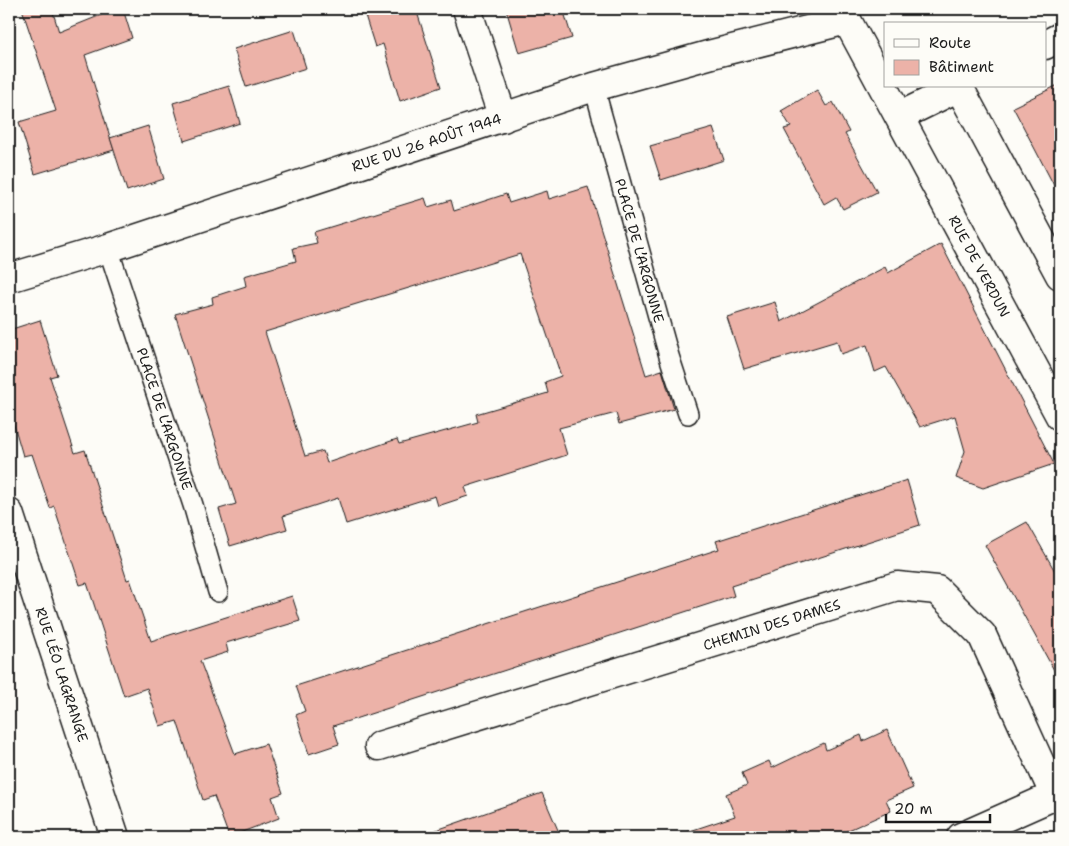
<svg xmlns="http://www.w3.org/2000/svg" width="1069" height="846" viewBox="0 0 1069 846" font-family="'Shantell Sans',sans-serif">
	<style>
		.building { fill: #ecb2a8; stroke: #1c1c1c; fill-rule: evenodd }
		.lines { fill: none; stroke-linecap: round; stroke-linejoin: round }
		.service-casing { stroke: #1c1c1c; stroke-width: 22 }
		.minor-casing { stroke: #1c1c1c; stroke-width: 31 }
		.secondary-casing { stroke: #1c1c1c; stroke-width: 31 }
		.service { stroke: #fdfcf7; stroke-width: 19 }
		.minor { stroke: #fdfcf7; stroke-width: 28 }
		.secondary { stroke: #fdfcf7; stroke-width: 28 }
		.labels { text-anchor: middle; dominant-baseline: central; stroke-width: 5; stroke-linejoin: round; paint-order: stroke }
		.street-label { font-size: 14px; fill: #1c1c1c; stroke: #fdfcf7 }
	</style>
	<rect width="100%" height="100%" fill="#fdfcf7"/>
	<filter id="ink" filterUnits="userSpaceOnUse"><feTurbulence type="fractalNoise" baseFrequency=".02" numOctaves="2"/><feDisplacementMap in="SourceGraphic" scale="10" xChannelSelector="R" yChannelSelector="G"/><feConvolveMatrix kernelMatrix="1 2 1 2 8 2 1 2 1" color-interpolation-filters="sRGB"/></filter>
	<g filter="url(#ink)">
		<g class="building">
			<path d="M22 9H52L59 32 116 9H123L132 38 85 55 114 150 35 174 19 122 56 111Z"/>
			<path d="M363 9H416L441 87 400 101 383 44 375 47Z"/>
			<path d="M506 9H563L572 38 519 53Z"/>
			<path d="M294 30 306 68 246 87 234 49Z"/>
			<path d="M1060 84V197L1013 107Z"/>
			<path d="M229 86 240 123 184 141 173 103Z"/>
			<path d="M817 90 826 106 833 102 849 132 845 134 877 192 843 209 836 197 824 204 784 129 791 127 781 111Z"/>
			<path d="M148 126 164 179 127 191 110 138Z"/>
			<path d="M713 128 724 160 661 180 650 146Z"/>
			<path d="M588 187 646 375 662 370 674 409 619 424 616 413 559 428 567 455 465 487 468 496 438 506 435 496 346 524 338 498 283 516 287 529 230 546 219 509 236 504 175 314 213 304 212 297 246 286 244 276 296 261 293 248 317 243 314 232 425 198 428 207 451 200 454 211 506 194 509 203 547 191 549 199ZM520 254 561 376 545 382 548 393 476 414 478 422 399 444 397 439 327 463 323 451 305 456 265 332Z"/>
			<path d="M941 244 1054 464 983 488 956 478 965 451 955 416 920 427 886 367 875 372 867 345 841 354 837 341 744 369 727 317 775 302 781 322 885 267 888 273Z"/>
			<path d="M40 320 57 375 50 377 75 453 85 450 127 580 130 579 151 641 292 596 300 621 226 643 228 652 200 661 235 754 266 744 283 793 272 797 279 818 229 837 214 796 203 800 177 721 160 726 147 688 124 696 87 583 80 585 54 506 50 508 32 454 23 456 9 408V330Z"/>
			<path d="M907 480 920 525 731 586 734 596 333 726 339 744 309 754 296 715 305 711 296 686 719 549 716 541Z"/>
			<path d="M1027 522 1060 580V681L985 545Z"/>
			<path d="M887 730 913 788 886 800 891 811 833 837H688L687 832 735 816 726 794 747 785 742 773 769 761 772 768 824 743 826 750 861 735 863 741Z"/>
			<path d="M542 793 561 837H429L428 833Z"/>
		</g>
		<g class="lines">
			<g class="service-casing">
				<g id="service">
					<path id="s1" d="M594 87 669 356 688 414"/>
					<path id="s2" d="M108 248 193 505 218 592"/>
				</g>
			</g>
			<g class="minor-casing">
				<g id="minor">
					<path d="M467 9 503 118"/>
					<path id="s3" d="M841 9 1060 416"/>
					<path d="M1045 45 1060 37"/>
					<path d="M900 116 959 87 1060 275"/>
					<path id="s4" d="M9 278 108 248 594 87 712 54 847 20"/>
					<path id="s5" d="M9 513 115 837"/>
					<path id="s6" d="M379 746 897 586 937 590 982 635 1055 796"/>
				</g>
			</g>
			<g class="secondary-casing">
				<path id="secondary" d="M961 837 1060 793"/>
			</g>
			<use href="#service" class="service"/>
			<use href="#minor" class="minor"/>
			<use href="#secondary" class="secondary"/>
		</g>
	</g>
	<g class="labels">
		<g class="street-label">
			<text stroke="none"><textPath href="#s4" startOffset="439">RUE DU 26 AOÛT 1944</textPath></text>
			<text stroke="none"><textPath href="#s1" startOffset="170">PLACE DE L’ARGONNE</textPath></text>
			<text stroke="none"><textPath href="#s3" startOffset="292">RUE DE VERDUN</textPath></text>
			<text stroke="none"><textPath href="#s2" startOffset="180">PLACE DE L’ARGONNE</textPath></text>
			<text stroke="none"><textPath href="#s6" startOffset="411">CHEMIN DES DAMES</textPath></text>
			<text stroke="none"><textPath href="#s5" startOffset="170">RUE LÉO LAGRANGE</textPath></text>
		</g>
	</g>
	<rect width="1069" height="846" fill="none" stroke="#fdfcf7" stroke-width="30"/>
	<rect x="15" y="15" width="1039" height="816" fill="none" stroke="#1c1c1c" stroke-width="2" filter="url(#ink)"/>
	<rect x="884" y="22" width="162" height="65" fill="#fdfcf7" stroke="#a3a29f"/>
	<rect x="894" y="39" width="25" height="8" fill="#fdfcf7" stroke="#a3a29f"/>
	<text x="929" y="48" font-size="15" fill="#1c1c1c">Route</text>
	<rect x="894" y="60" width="25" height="15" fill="#ecb2a8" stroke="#a3a29f"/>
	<text x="929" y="72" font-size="15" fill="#1c1c1c">Bâtiment</text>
	<path d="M886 814v8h104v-8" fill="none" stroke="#1c1c1c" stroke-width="2.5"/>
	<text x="894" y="814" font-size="15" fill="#1c1c1c" stroke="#fdfcf7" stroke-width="4" paint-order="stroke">20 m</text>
</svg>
